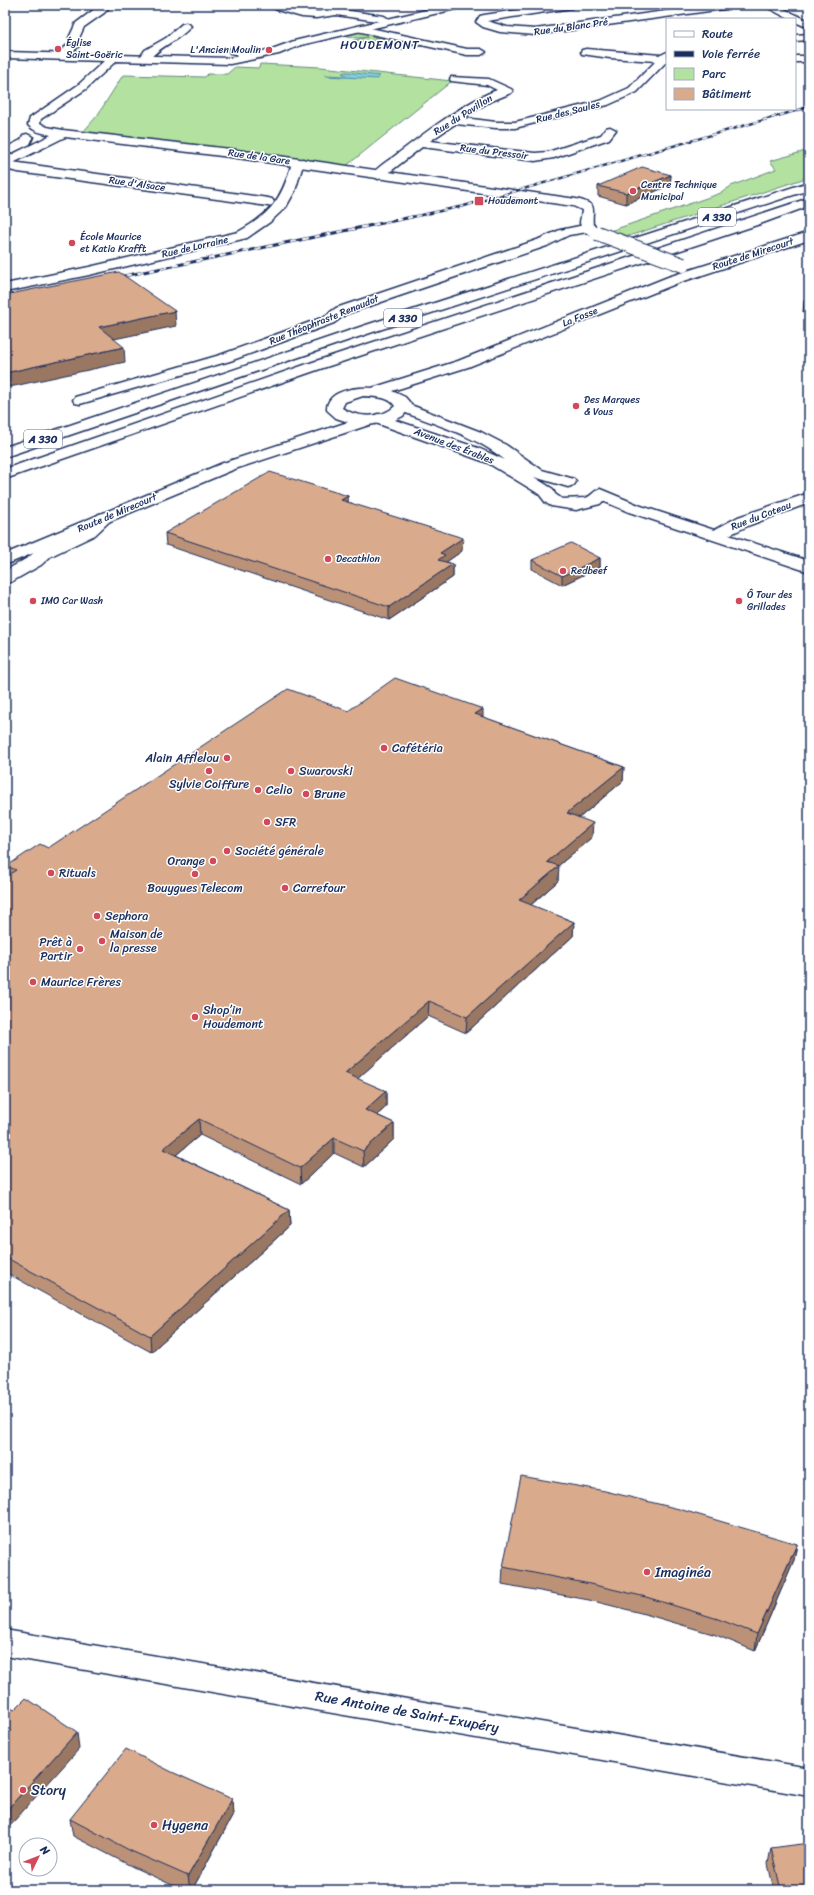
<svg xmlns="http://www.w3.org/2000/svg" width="814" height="1895" viewBox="0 0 814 1895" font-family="Sriracha,sans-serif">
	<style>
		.green { fill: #b2e1a0; stroke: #66887f }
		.water { fill: #80ccdf; stroke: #588dab }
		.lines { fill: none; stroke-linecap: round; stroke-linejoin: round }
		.minor-casing { stroke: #1b2f5e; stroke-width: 3 }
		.tertiary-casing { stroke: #1b2f5e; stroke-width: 3 }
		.secondary-casing { stroke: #1b2f5e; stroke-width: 3 }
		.motorway-casing { stroke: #1b2f5e; stroke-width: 3 }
		.minor { fill: #fff; fill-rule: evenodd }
		.tertiary { fill: #fff; fill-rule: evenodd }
		.secondary { fill: #fff; fill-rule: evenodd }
		.motorway { fill: #fff; fill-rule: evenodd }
		.rail-far1-casing { stroke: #1b2f5e; stroke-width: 2.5 }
		.rail-casing { stroke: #1b2f5e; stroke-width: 3 }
		.rail-far1 { stroke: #fff; stroke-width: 1.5; stroke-dasharray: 4.5; stroke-linecap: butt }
		.rail { stroke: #fff; stroke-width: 2; stroke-dasharray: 6; stroke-linecap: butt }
		.tertiary-bridge-casing { stroke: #1b2f5e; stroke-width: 16; stroke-linecap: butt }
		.tertiary-bridge { stroke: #fff; stroke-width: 14 }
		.wall { fill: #bb9278; stroke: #1b2f5e }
		.shaded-wall { fill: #997762; stroke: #1b2f5e }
		.building { fill: #daaa8c; stroke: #1b2f5e }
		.poi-dot { fill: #d1495b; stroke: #fff; stroke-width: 1.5 }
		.labels { text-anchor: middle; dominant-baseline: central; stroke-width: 3; stroke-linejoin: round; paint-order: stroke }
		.far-street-label { font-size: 10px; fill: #1b2f5e; stroke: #fff }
		.far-poi-label { font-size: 10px; fill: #1b2f5e; stroke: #fff; text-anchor: start }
		.shield { fill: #fff; stroke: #5f6d8e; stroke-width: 1 }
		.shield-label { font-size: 11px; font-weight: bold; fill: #1b2f5e }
		.far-quarter-label { font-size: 12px; letter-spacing: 1px; fill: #1b2f5e; stroke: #fff }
		.poi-label { font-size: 12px; fill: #1b2f5e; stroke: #fff; text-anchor: start }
		.near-poi-label { font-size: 14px; fill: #1b2f5e; stroke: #fff; text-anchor: start }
		.near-street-label { font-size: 14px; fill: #1b2f5e; stroke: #fff }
	</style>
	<rect width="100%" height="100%" fill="#fff"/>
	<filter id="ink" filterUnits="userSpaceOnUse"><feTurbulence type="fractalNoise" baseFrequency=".025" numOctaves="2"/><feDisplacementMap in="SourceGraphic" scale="8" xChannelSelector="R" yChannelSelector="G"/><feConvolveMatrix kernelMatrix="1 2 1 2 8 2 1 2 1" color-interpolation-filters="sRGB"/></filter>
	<g filter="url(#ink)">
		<g class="green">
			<path d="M355 32H367L388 37H371L386 39 383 41H371L368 43 353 40 368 37 359 38 343 35Z"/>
			<path d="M392 38 430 46 397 47 406 48 402 50 390 49 397 44 387 42Z"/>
			<path d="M260 64 321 67 452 81 345 167 271 156 268 153 83 132 97 116 123 75 205 77 208 74H227L235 67 259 68Z"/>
			<path d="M809 150V177L629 236 610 231 721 193 731 186 776 169 770 161Z"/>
		</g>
		<path class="water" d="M346 72 380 76H378V79L326 76 325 75 347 76 342 73Z"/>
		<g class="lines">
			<g class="minor-casing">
				<g id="minor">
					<path d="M100 5H111L104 13 84 27 79 38 81 43 80 45 64 59H56L55 57 56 55 71 42 69 38 76 23Z"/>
					<path d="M268 5C287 5 304 13 323 11L310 7 309 5H324L337 9 384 16 389 19 384 22 336 15 316 18 302 17 277 10Z"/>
					<path d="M551 5H577L572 8 487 21 507 27 535 29 709 5H736L731 8 535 35 500 32 483 27 476 22 480 16 484 15Z"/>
					<path d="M763 5H776L809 21V28L795 22V19H789Z"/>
					<path d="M186 23 191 26C179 41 159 46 148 61H140L139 59 145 50 166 38 182 24Z"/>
					<path d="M361 26 467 49H481L486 52 481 55H467L357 31 356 29Z"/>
					<path d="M809 34V40L795 41V35Z"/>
					<path d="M234 48 249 50 250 52 248 55 251 58 246 61 238 57 237 54 230 53 229 51 230 49Z"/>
					<path d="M586 49 661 55 667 52V61L637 92 608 105 515 128H496L455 124 430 141 535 153 548 152 601 135 606 128 610 127 616 130 609 139 554 158 535 161 422 147 382 178 378 179 372 175C377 167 388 161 396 155 422 135 466 101 497 90L487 85 451 81 450 79 451 77 489 79 511 89 513 91 511 93 487 103 464 118 496 122H515L600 101 629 88 656 61 610 58 582 54 581 52 582 50Z"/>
					<rect x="795" y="56" width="14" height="6"/>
					<path d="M27 134 33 137 30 144 5 156V148L21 140 23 135Z"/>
					<path d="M303 159 309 163 302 168 295 191 286 207 270 222 247 238 89 275 5 292V284L89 267 238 232C269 215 281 201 291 166L293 163Z"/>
					<path d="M5 161 268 198 272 199 274 202 272 205 268 206 18 172 5 169Z"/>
					<path d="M589 224 594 225 595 228 594 231 569 235 547 246 346 314 334 323 230 361 80 404 75 403 73 400 75 397 220 355 324 317 336 308 537 240 560 230Z"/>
					<path d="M105 513 111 514 113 518 95 535 51 556 41 565 11 582 5 583V571L29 557 39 548 83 527 99 514Z"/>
					<path d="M5 1630 809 1768V1796L5 1656Z"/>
				</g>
			</g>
			<g class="tertiary-casing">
				<g id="tertiary">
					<path d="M447 5H465L460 8 301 45 279 54 230 64 116 61 86 89 41 119 40 123 47 127 63 130 230 149 576 199C600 205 591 207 593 225L603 233 602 236C594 238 582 233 580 223 580 219 582 214 582 210L573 206 230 157 65 137 5 167V158L51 135C43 133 34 132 28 125L30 118 78 85 104 61 5 58V52L230 58 272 49 294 41Z"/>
					<path d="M403 402 481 432 506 445 542 470 574 479 576 482 574 485 568 487 534 477 553 489 555 494 562 499 585 498C591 497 593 491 600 489L641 506 714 530 738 517 809 493V503L750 525 729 535 809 561V572L629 512 603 501 600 504 576 510 551 506 546 503 539 494 488 463 373 422 370 419 373 416 378 414 383 416 478 448 505 460C474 435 434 424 398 410L395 407 398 404Z"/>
				</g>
			</g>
			<g class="secondary-casing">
				<path id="secondary" d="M809 232V240L678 283 468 367 392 391 405 397 411 404 408 410 403 416 395 420 369 425 235 469 5 565V554L223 463 348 422 336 418 327 410C326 390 357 387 372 388L458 361 668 277ZM363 396C374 397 389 396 395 406 382 419 357 418 342 408L345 402Z"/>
			</g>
			<g class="motorway-casing">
				<g id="motorway">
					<path d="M809 182V190L373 332 5 457V447L363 326Z"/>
					<path d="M809 198V206L760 224 323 368 5 479V469L313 362Z"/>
				</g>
			</g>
			<use href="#minor" class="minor"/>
			<use href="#tertiary" class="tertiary"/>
			<use href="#secondary" class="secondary"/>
			<use href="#motorway" class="motorway"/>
			<g class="rail-far1-casing">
				<path id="rail-far1" d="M407 218 464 206 809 107"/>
			</g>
			<g class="rail-casing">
				<path id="rail" d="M114 278 412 217"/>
			</g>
			<use href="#rail-far1" class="rail-far1"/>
			<use href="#rail" class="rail"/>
			<g class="tertiary-bridge-casing">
				<path id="tertiary-bridge" d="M597 233 683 265"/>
			</g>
			<use href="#tertiary-bridge" class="tertiary-bridge"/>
		</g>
		<g class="wall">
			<path d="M671 175 670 185 626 204 598 196V186Z"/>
			<path d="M809 294V313L803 312 804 301Z"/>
			<path d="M348 496V503L462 551 446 562 453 564V577L389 620 166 545 165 533Z"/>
			<path d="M600 558V567L562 585 532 569V560Z"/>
			<path d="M348 711 483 717 624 767 623 781 579 818 592 837 558 866V881L531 905 574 922 573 936 466 1033 428 1016 357 1079 386 1091V1107L377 1115 394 1123V1139L364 1167 334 1153 301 1184 200 1135 176 1155 289 1210 290 1226 151 1352 5 1272V877L8 874 7 866 48 848Z"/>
			<path d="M797 1544 794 1560 755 1651 716 1635 645 1614 589 1600 502 1584 503 1567Z"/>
			<path d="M232 1799 233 1815 192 1890H183L133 1867 73 1836 70 1819Z"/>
			<path d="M771 1848 809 1890H774L768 1864Z"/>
		</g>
		<g class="shaded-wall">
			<path d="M671 175 670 185 626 204V193Z"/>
			<path d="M175 311 176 326 100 342 99 327Z"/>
			<path d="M124 347 125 362 5 388V373Z"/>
			<path d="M348 496V509L341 500Z"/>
			<path d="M463 538 462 551 445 563 438 560 440 553Z"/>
			<path d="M600 558V567L562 585V576Z"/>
			<path d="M453 564V577L389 620V607Z"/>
			<path d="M483 709V723L475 714Z"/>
			<path d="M624 767 623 781 567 828V813Z"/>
			<path d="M593 823 592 837 546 876 547 862Z"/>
			<path d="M559 866 558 881 519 915V900Z"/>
			<path d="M574 922 573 936 466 1033 467 1017Z"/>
			<path d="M429 1001 428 1016 346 1089 345 1073Z"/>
			<path d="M386 1091V1107L365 1126V1110Z"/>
			<path d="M199 1119 200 1135 165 1164 163 1149Z"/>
			<path d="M394 1123V1139L364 1167 363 1151Z"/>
			<path d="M334 1138V1153L301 1184 300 1168Z"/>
			<path d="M289 1210 290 1226 151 1352 150 1336Z"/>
			<path d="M797 1544 794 1560 755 1651 757 1634Z"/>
			<path d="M77 1732 79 1749 5 1831V1812Z"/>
			<path d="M232 1799 233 1815 192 1890H190L188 1876Z"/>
		</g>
		<g class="building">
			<path d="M642 167 671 175 626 193 598 186Z"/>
			<path d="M119 272 175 311 99 327 124 347 5 373V295Z"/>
			<path d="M809 294V302L804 301Z"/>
			<path d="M270 472 348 496 341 500 463 538 440 553 445 555 438 560 453 564 389 607 165 533Z"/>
			<path d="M571 543 600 558 562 576 532 560Z"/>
			<path d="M395 678 483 709 475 714 624 767 567 813 593 823 547 862 559 866 519 900 574 922 467 1017 429 1001 345 1073 386 1091 365 1110 394 1123 363 1151 334 1138 300 1168 199 1119 163 1149 289 1210 150 1336 5 1257V877L16 870 7 866 40 844 48 848 288 689 348 711Z"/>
			<path d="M521 1476 605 1491 679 1509 797 1544 757 1634 718 1619 646 1597 590 1584 503 1567Z"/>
			<path d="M26 1698 77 1732 5 1812V1704L14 1710Z"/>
			<path d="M126 1749 172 1772 232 1799 188 1876 131 1851 70 1819Z"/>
			<path d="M809 1843V1890H781L771 1848Z"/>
		</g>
	</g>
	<g class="poi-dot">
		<circle cx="58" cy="49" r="4"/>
		<circle cx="269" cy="50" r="4"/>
		<circle cx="633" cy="191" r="4"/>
		<rect x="474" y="196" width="10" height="10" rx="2"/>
		<circle cx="72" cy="243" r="4"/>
		<circle cx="576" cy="406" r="4"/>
		<circle cx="328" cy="559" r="4"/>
		<circle cx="563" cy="571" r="4"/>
		<circle cx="33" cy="601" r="4"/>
		<circle cx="739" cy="601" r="4"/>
		<circle cx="384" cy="748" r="4"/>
		<circle cx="227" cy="758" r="4"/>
		<circle cx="209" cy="771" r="4"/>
		<circle cx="291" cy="771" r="4"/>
		<circle cx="258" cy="790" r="4"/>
		<circle cx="306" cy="794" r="4"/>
		<circle cx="267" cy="822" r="4"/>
		<circle cx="227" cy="851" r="4"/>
		<circle cx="213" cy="861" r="4"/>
		<circle cx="51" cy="873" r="4"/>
		<circle cx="195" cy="874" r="4"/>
		<circle cx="285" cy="888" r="4"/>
		<circle cx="97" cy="916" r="4"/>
		<circle cx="102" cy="941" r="4"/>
		<circle cx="80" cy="949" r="4"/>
		<circle cx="33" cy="982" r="4"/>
		<circle cx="195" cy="1017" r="4"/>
		<circle cx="647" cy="1572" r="4"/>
		<circle cx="23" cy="1790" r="4"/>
		<circle cx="154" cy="1825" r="4"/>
	</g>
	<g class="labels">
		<g class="far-street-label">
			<text transform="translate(571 27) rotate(-8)">Rue du Blanc Pré</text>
			<text transform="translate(568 112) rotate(-14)">Rue des Saules</text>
			<text transform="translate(463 115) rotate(-32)">Rue du Pavillon</text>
			<text transform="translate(494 152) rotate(7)">Rue du Pressoir</text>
			<text transform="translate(259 157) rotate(8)">Rue de la Gare</text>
			<text transform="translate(137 184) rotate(8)">Rue d'Alsace</text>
			<text transform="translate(195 247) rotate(-13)">Rue de Lorraine</text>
			<text transform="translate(753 254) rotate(-18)">Route de Mirecourt</text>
			<text transform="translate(580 317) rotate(-22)">La Fosse</text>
			<text transform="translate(324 320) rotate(-22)">Rue Théophraste Renaudot</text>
			<text transform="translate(454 446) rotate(21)">Avenue des Érables</text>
			<text transform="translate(117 513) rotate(-23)">Route de Mirecourt</text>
			<text transform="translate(761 516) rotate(-21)">Rue du Coteau</text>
		</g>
		<g class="far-poi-label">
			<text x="66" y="43">Église<tspan x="66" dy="12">Saint-Goëric</tspan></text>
			<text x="261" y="50" text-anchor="end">L'Ancien Moulin</text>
			<text x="641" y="185">Centre Technique<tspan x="641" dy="12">Municipal</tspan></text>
			<text x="488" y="201">Houdemont</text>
			<text x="80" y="237">École Maurice<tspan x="80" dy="12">et Katia Krafft</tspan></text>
			<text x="584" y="400">Des Marques<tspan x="584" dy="12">&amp; Vous</tspan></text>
			<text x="336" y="559">Decathlon</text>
			<text x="571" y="571">Redbeef</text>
			<text x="747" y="595">Ô Tour des<tspan x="747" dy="12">Grillades</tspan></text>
			<text x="41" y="601">IMO Car Wash</text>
		</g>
		<g class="shield">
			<rect x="698" y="208" width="38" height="18" rx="3"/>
			<rect x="384" y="309" width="38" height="18" rx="3"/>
			<rect x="24" y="430" width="38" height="18" rx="3"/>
		</g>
		<g class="shield-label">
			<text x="717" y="217">A 330</text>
			<text x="403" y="318">A 330</text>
			<text x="43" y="439">A 330</text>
		</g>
		<g class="far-quarter-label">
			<text x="380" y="45">HOUDEMONT</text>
		</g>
		<g class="poi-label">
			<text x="392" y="748">Cafétéria</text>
			<text x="219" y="758" text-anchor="end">Alain Afflelou</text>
			<text x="299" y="771">Swarovski</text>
			<text x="209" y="784" text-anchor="middle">Sylvie Coiffure</text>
			<text x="266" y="790">Celio</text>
			<text x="314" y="794">Brune</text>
			<text x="275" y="822">SFR</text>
			<text x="235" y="851">Société générale</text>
			<text x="205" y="861" text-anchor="end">Orange</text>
			<text x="59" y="873">Rituals</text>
			<text x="195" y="888" text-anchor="middle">Bouygues Telecom</text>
			<text x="293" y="888">Carrefour</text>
			<text x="105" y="916">Sephora</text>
			<text x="110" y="934">Maison de<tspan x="110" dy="14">la presse</tspan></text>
			<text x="72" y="942" text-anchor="end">Prêt à<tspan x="72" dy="14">Partir</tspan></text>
			<text x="41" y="982">Maurice Frères</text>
			<text x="203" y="1010">Shop’in<tspan x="203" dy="14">Houdemont</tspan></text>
		</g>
		<g class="near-poi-label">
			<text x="655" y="1572">Imaginéa</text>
			<text x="31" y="1790">Story</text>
			<text x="162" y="1825">Hygena</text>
		</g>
		<g class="near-street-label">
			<text transform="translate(407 1712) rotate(10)">Rue Antoine de Saint-Exupéry</text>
		</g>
	</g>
	<rect width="814" height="1895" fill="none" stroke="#fff" stroke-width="20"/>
	<rect x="10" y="10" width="794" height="1875" fill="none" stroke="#1b2f5e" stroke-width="1.5" filter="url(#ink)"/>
	<rect x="666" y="18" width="130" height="92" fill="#ffffff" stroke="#a4acbf"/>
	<rect x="674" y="31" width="20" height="6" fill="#ffffff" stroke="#a4acbf"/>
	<text x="702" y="38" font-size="12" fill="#1b2f5e">Route</text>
	<rect x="674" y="51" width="20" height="6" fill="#1b2f5e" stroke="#a4acbf"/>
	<text x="702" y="58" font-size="12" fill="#1b2f5e">Voie ferrée</text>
	<rect x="674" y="68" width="20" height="12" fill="#b2e1a0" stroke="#a4acbf"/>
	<text x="702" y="78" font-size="12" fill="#1b2f5e">Parc</text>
	<rect x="674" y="88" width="20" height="12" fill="#daaa8c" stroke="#a4acbf"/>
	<text x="702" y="98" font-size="12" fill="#1b2f5e">Bâtiment</text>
	<g transform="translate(38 1857) rotate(47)"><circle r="19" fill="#ffffff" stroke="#a4acbf"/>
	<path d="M0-3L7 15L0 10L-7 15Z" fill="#d1495b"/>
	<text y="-6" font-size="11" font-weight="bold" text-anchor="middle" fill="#1b2f5e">N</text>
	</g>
</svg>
